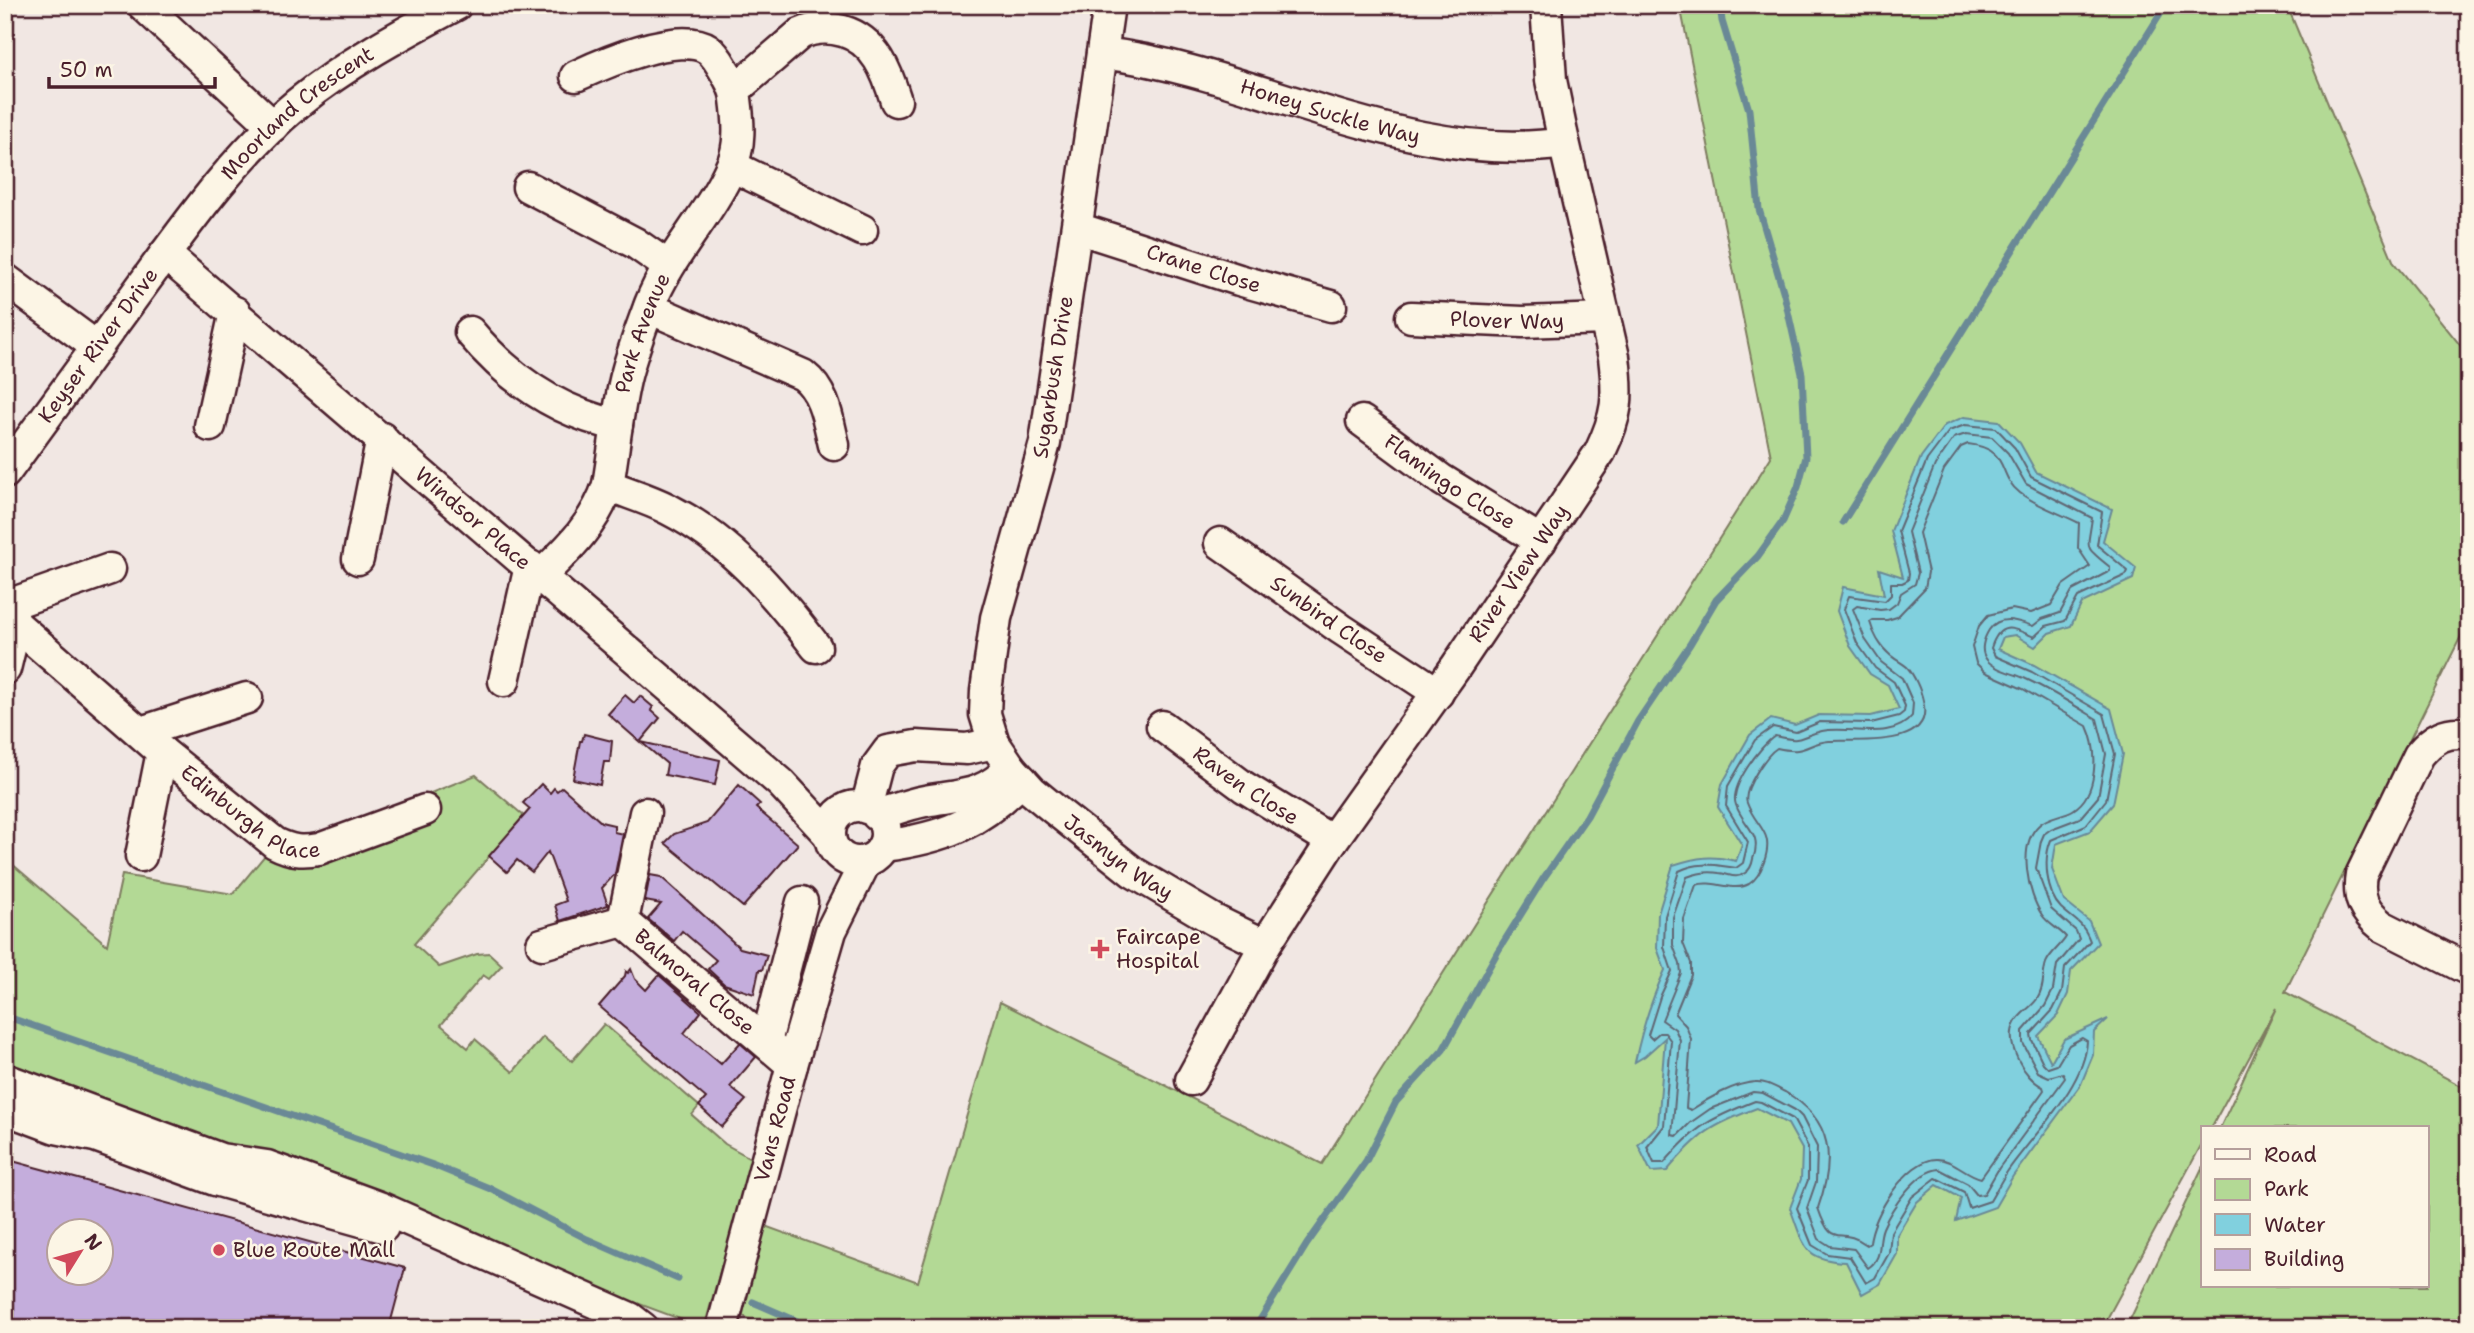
<svg xmlns="http://www.w3.org/2000/svg" width="2474" height="1333" viewBox="0 0 2474 1333" font-family="'Shantell Sans',sans-serif">
	<style>
		.green { fill: #b3d995; stroke: #7e7c60; stroke-width: 2 }
		.water { fill: #81d0de; stroke: #6b8996; stroke-width: 2 }
		.lines { fill: none; stroke-linecap: round; stroke-linejoin: round }
		.shore { stroke: #606673; stroke-width: 2 }
		.stream { stroke: #6b8996; stroke-width: 7 }
		.building { fill: #c4addc; stroke: #4a1f2b; stroke-width: 2; fill-rule: evenodd }
		.minor-casing { stroke: #4a1f2b; stroke-width: 35 }
		.minor { stroke: #fcf5e5; stroke-width: 30 }
		.poi-dot { fill: #d1495b; stroke: #fcf5e5; stroke-width: 2.5 }
		.labels { text-anchor: middle; dominant-baseline: central; stroke-width: 5; stroke-linejoin: round; paint-order: stroke }
		.street-label { font-size: 21px; fill: #4a1f2b; stroke: #fcf5e5 }
		.poi-label { font-size: 21px; fill: #4a1f2b; stroke: #fcf5e5; text-anchor: start }
	</style>
	<rect width="100%" height="100%" fill="#f1e7e3"/>
	<filter id="ink" filterUnits="userSpaceOnUse"><feTurbulence type="fractalNoise" baseFrequency=".0143" numOctaves="2"/><feDisplacementMap in="SourceGraphic" scale="14" xChannelSelector="R" yChannelSelector="G"/><feConvolveMatrix kernelMatrix="1 2 1 2 8 2 1 2 1" color-interpolation-filters="sRGB"/></filter>
	<g filter="url(#ink)">
		<g class="green">
			<path d="M1680 5H2287L2394 263 2469 356V620L2285 992 2469 1090V1328H2126L2203 1166V1286H2427V1128H2220L2276 1008 2211 1128H2203V1142L2102 1328H767L741 1315 765 1226 918 1282 1000 1002 1322 1164 1771 457Z"/>
			<path d="M476 775 524 816 414 944 439 967 477 954 489 953 502 965 489 979 483 975 441 1025 468 1048 475 1039 513 1072 543 1037 572 1061 604 1024 699 1106 692 1115 725 1144 752 1159 704 1328 572 1279 256 1155 5 1066V858L107 945 122 875 233 894 275 843 288 850Z"/>
		</g>
		<path class="water" d="M1964 417 1999 421 2020 443 2036 472 2112 509 2103 541 2136 568 2133 579 2082 603 2071 626 2049 633 2035 647 2015 635 2003 637 1998 649 2034 665 2111 709 2123 754 2113 804 2090 831 2056 844 2052 869 2064 901 2089 921 2098 943 2071 971 2068 994 2058 1015 2038 1036 2051 1062 2064 1039 2108 1019 2094 1032 2093 1055 2081 1084 2013 1176 1995 1207 1956 1221 1961 1198 1937 1185 1917 1202 1897 1235V1254L1880 1284 1862 1294 1846 1262C1802 1260 1804 1244 1790 1208L1801 1179 1802 1149 1788 1124 1757 1108C1712 1125 1699 1133 1667 1171L1651 1172 1638 1145 1658 1125 1665 1038 1645 1056 1635 1062C1642 1029 1651 1000 1665 970L1657 948 1658 914 1673 865C1698 857 1711 855 1736 861L1742 845 1718 807 1722 784 1750 735 1771 719 1795 725 1819 715 1871 716 1899 709 1888 685 1870 674 1850 646 1837 611 1843 587 1884 595 1879 569 1903 577 1891 531 1921 457 1945 425Z"/>
		<g class="lines">
			<g class="shore">
				<path d="M1965 425 1996 428 2015 448 2031 477 2102 512 2097 545 2128 571 2126 575 2078 597 2065 621 2046 626 2034 637C2013 628 2000 620 1991 648L1995 656 2032 672 2104 714 2115 754 2106 800 2086 825 2051 840C2043 859 2046 893 2061 908 2075 921 2083 922 2090 941L2065 968 2062 992 2053 1010 2031 1034 2032 1040 2043 1063 2048 1068 2057 1065 2069 1045 2082 1038 2087 1041C2085 1087 2032 1135 2007 1172 2001 1181 1996 1191 1990 1201L1969 1208 1964 1192 1936 1178 1912 1197 1891 1232 1889 1253 1875 1278 1866 1283 1850 1257 1827 1254 1812 1245 1797 1208 1808 1180V1147L1793 1119 1761 1102 1755 1101C1709 1119 1696 1126 1664 1163H1654L1647 1147 1664 1126 1671 1041 1665 1033H1659L1652 1039 1648 1035 1660 997 1672 971 1664 947 1665 916 1679 871C1698 861 1715 865 1736 868L1743 863 1748 842 1726 806 1728 786 1755 740 1773 727 1796 732 1820 722 1871 723 1899 716 1904 712 1905 706 1894 682 1875 668 1857 643 1844 609 1849 596 1885 601 1891 595V583H1902L1908 580 1909 573 1898 531 1927 460 1949 431Z"/>
				<path d="M1966 434 1992 437 2008 453 2026 484 2092 518C2088 550 2082 545 2110 567V571L2072 591 2060 613 2042 619 2033 626C2020 622 2000 613 1989 630 1984 638 1979 651 1987 660 1995 670 2014 673 2026 679 2050 690 2074 705 2097 719L2106 754 2098 797 2080 818 2051 829 2044 834 2041 841 2036 868 2051 909 2076 931 2079 939 2057 965 2053 990 2045 1006 2023 1031V1043L2038 1072 2049 1077 2063 1073 2065 1078 1999 1168 1984 1194 1977 1195 1968 1184 1939 1169C1916 1171 1891 1209 1883 1228 1877 1243 1884 1257 1868 1268L1854 1249 1830 1246 1819 1239 1807 1208 1816 1182 1817 1147 1802 1117 1795 1110 1763 1093 1753 1092 1710 1109 1690 1123 1677 1136 1672 1135 1680 1040 1675 1029 1662 1020 1681 973 1680 964 1673 945V917L1687 877C1697 873 1708 871 1719 873 1729 874 1736 880 1745 873 1750 870 1752 865 1753 859 1763 832 1744 828 1736 805 1729 787 1760 746 1775 736 1805 743 1796 737 1822 731 1848 725 1892 742 1912 716L1913 703 1902 678 1881 662 1865 639 1853 609 1857 606 1880 610 1889 609 1897 603 1901 593 1915 584 1918 573 1908 532 1935 465 1954 438Z"/>
				<path d="M1968 444C2012 449 1995 474 2020 493 2037 506 2060 513 2079 523L2078 548 2090 566 2063 585 2051 605 2031 613 2012 609 1988 615 1979 626 1972 647 1976 663 1985 672 2023 689 2087 726C2098 750 2099 794 2073 810 2063 816 2048 816 2039 825 2017 845 2028 894 2042 915 2048 924 2059 929 2066 937 2061 946 2050 953 2046 963 2042 975 2045 988 2037 999 2031 1008 2020 1013 2015 1023 2004 1043 2024 1078 2043 1087L2044 1090 1981 1178C1966 1175 1954 1159 1937 1159 1907 1159 1872 1216 1870 1243L1867 1245C1838 1224 1833 1252 1818 1208 1835 1160 1834 1120 1785 1092 1775 1087 1766 1081 1755 1082 1735 1083 1707 1099 1691 1110L1686 1108 1691 1039 1686 1026 1675 1014 1691 975V963L1683 943 1684 919 1696 885C1714 879 1732 893 1749 884 1757 879 1761 871 1764 862 1775 831 1756 828 1747 803 1742 790 1767 754 1777 748 1808 755 1805 743 1829 741 1854 739 1936 750 1923 701 1921 690 1914 675 1907 667 1901 662 1894 659 1889 654 1880 646 1873 633 1870 622L1873 620H1887L1897 617 1925 588 1928 572 1919 533 1944 470 1961 447Z"/>
			</g>
			<g class="stream">
				<path d="M1843 522 2166 5"/>
				<path d="M5 1016 433 1165 489 1188 587 1239 678 1279"/>
				<path d="M753 1302 813 1328"/>
				<path d="M1255 1328 1307 1244 1366 1161 1396 1102 1443 1050 1498 951 1543 879 1587 816 1638 721 1690 644 1716 600 1758 556 1783 521 1798 487 1806 457 1802 374 1784 294 1759 209 1749 110 1722 21 1720 5"/>
			</g>
		</g>
		<g class="building">
			<path d="M625 695 634 703 640 696 653 707 651 710 660 718 640 742 608 714Z"/>
			<path d="M584 734 612 741 610 762H604L600 785 573 779 580 741H582Z"/>
			<path d="M641 742 720 760 715 785 665 775 667 764Z"/>
			<path d="M541 784 550 793 554 788 557 791 562 787 601 822 614 825V832L623 834 615 874 602 888 608 905 560 921 555 905 566 901 548 852 532 872 517 860 507 872 489 856 530 809 523 803Z"/>
			<path d="M739 785 760 804 756 808 798 844 743 907 665 843 674 834 707 823Z"/>
			<path d="M650 875 661 877 740 948 767 955 762 970H759L754 994 724 984 708 969 716 960 682 931 674 941 648 919 661 904 645 901Z"/>
			<path d="M631 969 635 979 646 990 659 975 701 1012 684 1033 721 1064 740 1043 756 1057 730 1087 746 1100 722 1127 699 1106 706 1098 599 1006 625 976 626 971 628 973Z"/>
			<path d="M5 1159 405 1268 389 1328H5ZM60 1231H102V1273H60Z"/>
		</g>
		<g class="lines">
			<g class="minor-casing">
				<g id="minor">
					<path d="M143 5 273 126"/>
					<path id="s1" d="M1109 5 1045 443 996 618 986 691 985 714 994 743 1011 768 1032 791 1054 809 1133 872 1214 920 1265 945"/>
					<path id="s2" d="M1102 53C1253 71 1409 167 1564 143"/>
					<path d="M735 90 800 34C815 27 828 27 843 31 876 41 887 72 896 101"/>
					<path d="M732 166 862 230"/>
					<path d="M528 187 635 243 668 266"/>
					<path id="s3" d="M1077 228 1239 280 1331 306"/>
					<path id="s4" d="M165 254 781 783 830 836"/>
					<path d="M5 279 97 347"/>
					<path d="M649 308 803 375C825 392 828 420 834 445"/>
					<path id="s5" d="M1411 317 1523 322 1604 319"/>
					<path d="M470 332C509 379 556 412 617 425"/>
					<path id="s6" d="M1362 421 1442 480 1541 541"/>
					<path d="M210 426 235 312"/>
					<path id="s7" d="M5 473C52 408 99 344 146 280 192 217 238 153 298 103 346 64 401 34 456 5"/>
					<path d="M608 485C627 493 649 499 668 509 731 541 774 592 816 647"/>
					<path id="s8" d="M1220 543 1341 629 1438 693"/>
					<path d="M358 559 382 438"/>
					<path id="s9" d="M541 575C569 549 596 522 608 485 614 450 617 415 625 380 631 354 641 329 650 304 670 254 709 216 731 167 741 146 739 122 736 99 735 88 730 80 724 70 720 63 715 54 708 49 680 30 604 63 576 76"/>
					<path d="M5 606 110 569"/>
					<path id="s10" d="M5 615 162 752 275 843C291 851 302 852 319 849L425 810"/>
					<path d="M5 669 16 624"/>
					<path d="M504 681 530 566"/>
					<path id="s11" d="M1162 726 1244 787 1332 841"/>
					<path d="M141 732 247 698"/>
					<path d="M2469 734C2446 730 2433 738 2419 755L2361 875C2357 898 2364 912 2382 926L2469 970"/>
					<circle cx="858" cy="834" r="28"/>
					<path d="M866 808 877 766 888 751 916 746 967 749 994 743"/>
					<path d="M877 815C893 810 909 804 925 801 964 794 981 797 1011 768"/>
					<path d="M883 846C944 838 979 824 1022 780"/>
					<path d="M141 856 162 752"/>
					<path id="s12" d="M623 921 792 1065"/>
					<path d="M623 921 645 813"/>
					<path d="M542 944 623 921"/>
					<path d="M766 1042 802 902"/>
					<path d="M5 1079 221 1159 267 1166 379 1207 630 1318 643 1328"/>
					<path id="s13" d="M1191 1080 1265 945 1332 841 1455 668 1600 452C1618 414 1619 398 1614 357L1562 133 1551 80 1546 5"/>
					<path d="M5 1109 56 1128 95 1136 215 1180 383 1227"/>
					<path id="s14" d="M722 1328 792 1065 831 931 866 861"/>
				</g>
			</g>
			<use href="#minor" class="minor"/>
		</g>
	</g>
	<g class="poi-dot">
		<path d="M1096.5 938.5h7v7h7v7h-7v7h-7v-7h-7v-7h7z"/>
		<circle cx="219" cy="1250" r="7"/>
	</g>
	<g class="labels">
		<g class="street-label">
			<text stroke="none"><textPath href="#s2" startOffset="236">Honey Suckle Way</textPath></text>
			<text stroke="none"><textPath href="#s7" startOffset="466">Moorland Crescent</textPath></text>
			<text stroke="none"><textPath href="#s3" startOffset="133">Crane Close</textPath></text>
			<text stroke="none"><textPath href="#s5" startOffset="96">Plover Way</textPath></text>
			<text stroke="none"><textPath href="#s9" startOffset="270">Park Avenue</textPath></text>
			<text stroke="none"><textPath href="#s7" startOffset="158">Keyser River Drive</textPath></text>
			<text transform="translate(1053 377) rotate(-81)">Sugarbush Drive</text>
			<text stroke="none"><textPath href="#s6" startOffset="107">Flamingo Close</textPath></text>
			<text stroke="none"><textPath href="#s4" startOffset="406">Windsor Place</textPath></text>
			<text stroke="none"><textPath href="#s13" startOffset="604">River View Way</textPath></text>
			<text stroke="none"><textPath href="#s8" startOffset="133">Sunbird Close</textPath></text>
			<text stroke="none"><textPath href="#s11" startOffset="103">Raven Close</textPath></text>
			<text stroke="none"><textPath href="#s10" startOffset="318">Edinburgh Place</textPath></text>
			<text stroke="none"><textPath href="#s1" startOffset="922">Jasmyn Way</textPath></text>
			<text stroke="none"><textPath href="#s12" startOffset="94">Balmoral Close</textPath></text>
			<text stroke="none"><textPath href="#s14" startOffset="206">Vans Road</textPath></text>
		</g>
		<g class="poi-label">
			<text x="1116" y="937">Faircape<tspan x="1116" dy="24">Hospital</tspan></text>
			<text x="233" y="1250">Blue Route Mall</text>
		</g>
	</g>
	<rect width="2474" height="1333" fill="none" stroke="#fcf5e5" stroke-width="28"/>
	<rect x="14" y="14" width="2446" height="1305" fill="none" stroke="#4a1f2b" stroke-width="2.5" filter="url(#ink)"/>
	<rect x="2201" y="1126" width="228" height="161" fill="#fcf5e5" stroke="#b59f9b" stroke-width="2"/>
	<rect x="2215" y="1149" width="35" height="10" fill="#fcf5e5" stroke="#b59f9b" stroke-width="2"/>
	<text x="2264" y="1162" font-size="21" fill="#4a1f2b">Road</text>
	<rect x="2215" y="1179" width="35" height="21" fill="#b3d995" stroke="#b59f9b" stroke-width="2"/>
	<text x="2264" y="1196" font-size="21" fill="#4a1f2b">Park</text>
	<rect x="2215" y="1214" width="35" height="21" fill="#81d0de" stroke="#b59f9b" stroke-width="2"/>
	<text x="2264" y="1232" font-size="21" fill="#4a1f2b">Water</text>
	<rect x="2215" y="1249" width="35" height="21" fill="#c4addc" stroke="#b59f9b" stroke-width="2"/>
	<text x="2264" y="1266" font-size="21" fill="#4a1f2b">Building</text>
	<g transform="translate(80 1252) rotate(53)"><circle r="33" fill="#fcf5e5" stroke="#b59f9b" stroke-width="2"/>
	<path d="M0-5L12 26L0 18L-12 26Z" fill="#d1495b"/>
	<text y="-10" font-size="19" font-weight="bold" text-anchor="middle" fill="#4a1f2b">N</text>
	</g>
	<path d="M49 77v10h166v-10" fill="none" stroke="#4a1f2b" stroke-width="3.5"/>
	<text x="60" y="77" font-size="21" fill="#4a1f2b" stroke="#fcf5e5" stroke-width="5" paint-order="stroke">50 m</text>
</svg>
